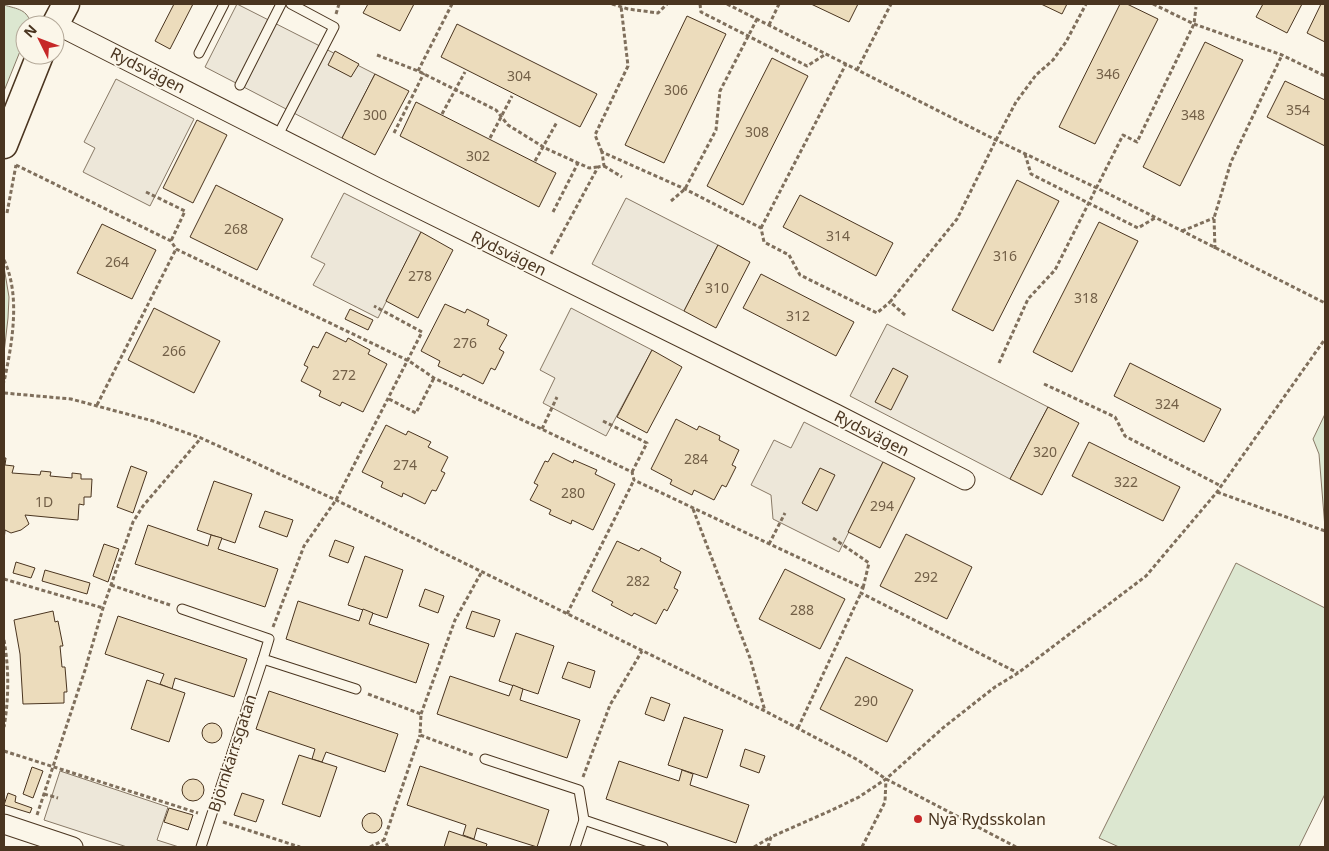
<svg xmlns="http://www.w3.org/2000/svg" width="1329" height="851" viewBox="0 0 1329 851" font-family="'Noto Sans',sans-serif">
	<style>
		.green { fill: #dce7d0; stroke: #887966 }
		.parking { fill: #ede7d9; stroke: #887966 }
		.building { fill: #ecdcbc; stroke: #4a3520 }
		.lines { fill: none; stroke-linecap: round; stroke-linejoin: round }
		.lane-casing { stroke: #4a3520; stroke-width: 11 }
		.street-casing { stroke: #4a3520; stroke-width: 21 }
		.secondary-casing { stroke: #4a3520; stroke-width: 29 }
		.path { stroke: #7f6f5c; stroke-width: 3; stroke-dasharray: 4 2.5; stroke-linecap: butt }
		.lane { stroke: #fbf6e9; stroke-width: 9 }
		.street { stroke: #fbf6e9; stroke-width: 19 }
		.secondary { stroke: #fbf6e9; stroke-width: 26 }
		.poi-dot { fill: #c62828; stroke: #fbf6e9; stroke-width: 2 }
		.labels { text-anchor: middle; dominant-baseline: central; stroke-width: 4; stroke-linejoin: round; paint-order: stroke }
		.number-label { font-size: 14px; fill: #725f47 }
		.street-label { font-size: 16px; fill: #4a3520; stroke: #fbf6e9 }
		.poi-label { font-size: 16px; fill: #4a3520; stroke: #fbf6e9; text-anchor: start }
	</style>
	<rect width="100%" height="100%" fill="#fbf6e9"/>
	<g class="green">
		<path d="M4 5C17 9 28 9 31 25H25V39L4 91Z"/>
		<path d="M4 267 9 297 8 318 4 353Z"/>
		<path d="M1325 414V528L1319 454 1313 439Z"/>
		<path d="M1236 563 1325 608V794L1299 847H1119L1099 838Z"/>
	</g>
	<g class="parking">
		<path d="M237 4 375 74 342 138 205 67Z"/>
		<path d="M116 79 194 119 150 206 83 172 95 148 84 142Z"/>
		<path d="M344 193 421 232 378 318 313 285 325 264 311 257Z"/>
		<path d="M626 198 718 245 684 311 592 264Z"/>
		<path d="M571 308 652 350 606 436 543 403 555 378 540 370Z"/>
		<path d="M887 324 1048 407 1010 479 850 396Z"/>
		<path d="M804 422 883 462 839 552 773 519 771 495 751 485 774 440 791 448Z"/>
		<path d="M60 771 168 807 157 840 179 847H127L44 820Z"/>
	</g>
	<g class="building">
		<path d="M174 4H193L170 49 155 41Z"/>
		<path d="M368 4H414L400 31 363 13Z"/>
		<path d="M811 4H858L849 22Z"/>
		<path d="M1041 4H1067L1062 14Z"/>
		<path d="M1120 4H1127L1158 19 1095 144 1059 127Z"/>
		<path d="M1263 4H1302L1287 33 1256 17Z"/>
		<path d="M1321 4H1325V42L1307 33Z"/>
		<path d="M687 16 726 34 664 163 625 145Z"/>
		<path d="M457 24 597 94 580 127 441 57Z"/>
		<path d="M1205 42 1243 60 1180 186 1143 167Z"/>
		<path d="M335 51 359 64 351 77 328 65Z"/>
		<path d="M772 58 808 76 743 205 707 186Z"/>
		<path d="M375 74 409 91 375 155 342 138Z"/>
		<path d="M1285 81 1325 100V146L1267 117Z"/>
		<path d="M416 102 556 173 539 207 400 136Z"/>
		<path d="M197 120 227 135 193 203 163 188Z"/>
		<path d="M1017 180 1059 201 993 331 952 310Z"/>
		<path d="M216 185 283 219 257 270 190 237Z"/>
		<path d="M800 195 893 243 876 276 783 227Z"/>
		<path d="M1099 222 1138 241 1072 372 1033 352Z"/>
		<path d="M102 224 156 250 132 299 77 273Z"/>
		<path d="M421 232 453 250 418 318 386 301Z"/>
		<path d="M718 245 750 262 716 328 684 311Z"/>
		<path d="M761 274 854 322 836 356 743 308Z"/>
		<path d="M445 304 465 313 467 309 489 320 487 325 507 335 499 349 504 352 495 370 491 368 483 384 463 374 461 377 438 366 440 361 421 351Z"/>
		<path d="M154 308 220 341 194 393 128 360Z"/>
		<path d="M350 309 373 320 368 330 345 319Z"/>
		<path d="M326 332 346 342 348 338 370 350 368 354 387 364 363 412 342 402 340 406 319 396 321 391 301 381 308 367 304 365 313 346 318 348Z"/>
		<path d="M652 350 682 367 647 433 617 417Z"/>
		<path d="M1130 363 1221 409 1204 442 1114 396Z"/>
		<path d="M893 368 908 376 891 410 875 402Z"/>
		<path d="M1048 407 1079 423 1042 495 1010 479Z"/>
		<path d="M676 419 697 430 699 426 720 436 719 440 739 450 732 465 736 467 726 487 722 485 714 500 694 490 692 495 670 484 672 480 651 469Z"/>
		<path d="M386 425 406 435 408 431 431 442 428 447 448 457 441 471 445 473 436 491 432 490 425 504 403 493 402 497 381 487 383 482 362 472Z"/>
		<path d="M1089 442 1180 487 1163 521 1072 476Z"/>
		<path d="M553 453 573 463 574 460 597 470 595 474 615 484 593 530 572 520 571 524 549 514 551 510 530 500 538 485 534 483 545 461 548 462Z"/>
		<path d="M4 458H6L5 465 14 466 12 473 40 475 41 471 51 472 50 476 72 478V473L81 474V479H92L91 497H84V505L79 504 78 520 25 515 29 524 21 530 11 533 5 530 4 541Z"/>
		<path d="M883 462 915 478 880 548 848 532Z"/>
		<path d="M131 466 147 472 133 513 117 507Z"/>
		<path d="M820 468 835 475 817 511 802 503Z"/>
		<path d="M214 481 252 494 235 543 197 530Z"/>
		<path d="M265 511 293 520 287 537 259 527Z"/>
		<path d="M148 525 208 546 211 535 222 538 218 549 278 569 265 607 135 564Z"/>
		<path d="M906 534 972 567 947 619 880 586Z"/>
		<path d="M335 540 354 547 348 563 329 556Z"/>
		<path d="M617 541 639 551 641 548 661 558 660 561 681 572 674 588 678 590 667 611 664 609 656 624 634 613 632 616 611 605 613 602 592 591Z"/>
		<path d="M104 544 119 549 108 582 93 576Z"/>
		<path d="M365 556 403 570 387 618 348 605Z"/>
		<path d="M16 562 35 568 31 578 13 573Z"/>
		<path d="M785 569 845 599 820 649 759 619Z"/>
		<path d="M45 570 90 583 87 594 42 581Z"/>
		<path d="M425 589 444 596 438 613 419 606Z"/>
		<path d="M298 601 359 621 363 609 373 613 369 624 429 644 416 683 286 639Z"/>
		<path d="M53 611 55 622 58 621 63 646H60L62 667H65L67 692H64V703L23 704 20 654 14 620Z"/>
		<path d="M472 611 500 620 494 637 466 628Z"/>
		<path d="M118 616 247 659 234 697 175 678 172 689 160 684 164 674 105 654Z"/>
		<path d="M516 633 554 646 538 694 499 681Z"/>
		<path d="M846 657 913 690 887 742 820 709Z"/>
		<path d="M568 662 595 671 590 688 562 678Z"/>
		<path d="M450 676 509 696 513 685 523 689 520 700 580 720 567 758 437 714Z"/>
		<path d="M147 680 185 693 169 742 131 729Z"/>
		<path d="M269 691 398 734 385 772 326 752 322 762 312 759 315 749 256 729Z"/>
		<path d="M651 697 670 704 664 721 645 714Z"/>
		<path d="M684 717 723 730 707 778 668 765Z"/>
		<circle cx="212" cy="733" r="10"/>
		<path d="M745 749 765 756 759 773 740 766Z"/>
		<path d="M299 755 337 767 320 817 282 804Z"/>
		<path d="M619 761 679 781 682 770 693 774 690 785 749 805 736 843 606 799Z"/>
		<path d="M420 766 549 810 537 847 477 828 474 839 463 835 466 825 407 805Z"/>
		<path d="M32 767 43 771 33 798 23 794Z"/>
		<circle cx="193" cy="790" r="11"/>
		<path d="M8 793 16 796 15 802 32 808 30 813 4 805Z"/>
		<path d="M242 793 264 800 256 822 234 815Z"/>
		<path d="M169 808 193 815 188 830 164 822Z"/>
		<circle cx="372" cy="823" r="10"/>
		<path d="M449 831 487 844 486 847H444Z"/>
	</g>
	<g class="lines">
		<g class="lane-casing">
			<g id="lane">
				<path d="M199 53 224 4"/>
				<path d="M240 85 281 4"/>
				<path d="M277 137 334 27 291 4"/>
				<path d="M182 609 269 639 263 659 356 689"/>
				<path d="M485 759 579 790 584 820 663 847"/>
				<path d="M201 847 263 659"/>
				<path d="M575 847 584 820"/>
			</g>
		</g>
		<g class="street-casing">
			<g id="street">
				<path d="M55 24 376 187 836 414 965 480"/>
				<path d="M4 824 73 847"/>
			</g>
		</g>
		<g class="secondary-casing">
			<g id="secondary">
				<path d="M55 25 66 4"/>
				<path d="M4 145 40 55"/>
			</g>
		</g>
		<g class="path">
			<path d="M612 4 628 9 658 13 667 4"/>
			<path d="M700 4 701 12 807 66 826 54"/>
			<path d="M727 4 996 140 1097 188 1325 303"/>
			<path d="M1153 4 1194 24 1282 55 1325 76"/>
			<path d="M336 14 339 4"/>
			<path d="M769 25 779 4"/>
			<path d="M377 55 418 71 496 110 508 125 545 148 589 168 597 167"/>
			<path d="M857 70 891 4"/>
			<path d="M418 71 452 4"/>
			<path d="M442 114 465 72"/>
			<path d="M394 133 424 73"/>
			<path d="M490 138 512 96"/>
			<path d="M602 152 595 135 628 66 621 6"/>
			<path d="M1025 154 1031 174 1138 228 1155 218"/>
			<path d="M535 161 557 122"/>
			<path d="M16 165 171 241 176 249 409 361 434 378 632 472 634 480 863 588 861 593 1018 673"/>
			<path d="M604 166 622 177"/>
			<path d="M146 192 185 211 171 241"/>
			<path d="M671 201 685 189 716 130 720 91 757 19"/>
			<path d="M553 212 578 163"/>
			<path d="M7 213 16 165"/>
			<path d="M761 228 846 64"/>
			<path d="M1182 231 1214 218"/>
			<path d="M1215 249 1214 218 1231 162 1282 55"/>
			<path d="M551 254 598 167 604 166 602 152 685 189 761 228 764 242 789 255 800 275 877 313 890 302"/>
			<path d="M4 260C21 296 12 344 4 382"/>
			<path d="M905 315 890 302 957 219 996 140 1016 102 1036 75 1053 60 1066 42 1086 4"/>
			<path d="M999 363 1028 299 1055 270 1123 135 1137 142 1194 24 1196 7"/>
			<path d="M1044 384 1115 417 1125 436 1221 486"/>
			<path d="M4 393 71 399 153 421 201 438 336 500 765 711 858 760 886 779 1016 847"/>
			<path d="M389 399 416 413 434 378"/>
			<path d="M97 405 176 249"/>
			<path d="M603 421 647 443 632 472"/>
			<path d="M542 429 557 397"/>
			<path d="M1217 492 1325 531"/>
			<path d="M693 509 750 658 765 711"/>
			<path d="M833 538 869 563 863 588"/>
			<path d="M769 544 785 513"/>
			<path d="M4 579 103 608"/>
			<path d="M111 585 170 605"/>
			<path d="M567 614 634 480"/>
			<path d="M273 627 304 546 336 500 422 332 374 306"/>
			<path d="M4 640C9 668 9 698 4 727"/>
			<path d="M368 694 421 714 420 735 473 755"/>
			<path d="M421 714 455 620 481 573"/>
			<path d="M798 728 861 593"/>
			<path d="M4 751 198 813"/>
			<path d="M583 777 610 705 642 651"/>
			<path d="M44 794 58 798"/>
			<path d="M37 815 85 670 103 608 133 522 143 506 201 438"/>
			<path d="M223 822 300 847"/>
			<path d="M370 847 384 840"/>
			<path d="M388 847 384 840 420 735"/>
			<path d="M754 847 771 837"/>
			<path d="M768 847 771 837 832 810 859 797 886 779 944 727 995 687 1018 673 1146 576 1217 492 1325 339"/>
			<path d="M862 847 885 802 886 779"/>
		</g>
		<use href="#lane" class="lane"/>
		<use href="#street" class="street"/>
		<use href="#secondary" class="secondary"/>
	</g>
	<circle class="poi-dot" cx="918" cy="819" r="5"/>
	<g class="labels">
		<g class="number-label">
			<text x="1108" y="73">346</text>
			<text x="519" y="75">304</text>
			<text x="676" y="89">306</text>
			<text x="1298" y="109">354</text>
			<text x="375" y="114">300</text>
			<text x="1193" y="114">348</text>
			<text x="757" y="131">308</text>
			<text x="478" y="155">302</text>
			<text x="236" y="228">268</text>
			<text x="838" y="235">314</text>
			<text x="1005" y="255">316</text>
			<text x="117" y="261">264</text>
			<text x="420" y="275">278</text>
			<text x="717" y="287">310</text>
			<text x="1086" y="297">318</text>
			<text x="798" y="315">312</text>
			<text x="465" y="342">276</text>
			<text x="174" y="350">266</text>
			<text x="344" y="374">272</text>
			<text x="1167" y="403">324</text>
			<text x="1045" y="451">320</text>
			<text x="696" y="458">284</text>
			<text x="405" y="464">274</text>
			<text x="1126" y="481">322</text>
			<text x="573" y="492">280</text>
			<text x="44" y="501">1D</text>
			<text x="882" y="505">294</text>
			<text x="926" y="576">292</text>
			<text x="638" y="580">282</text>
			<text x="802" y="609">288</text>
			<text x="866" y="700">290</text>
		</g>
		<g class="street-label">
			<text transform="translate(148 70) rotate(27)">Rydsvägen</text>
			<text transform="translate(509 253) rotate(26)">Rydsvägen</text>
			<text transform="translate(872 433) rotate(27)">Rydsvägen</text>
			<text transform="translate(232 753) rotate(-72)">Björnkärrsgatan</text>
		</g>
		<g class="poi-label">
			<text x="928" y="819">Nya Rydsskolan</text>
		</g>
	</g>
	<rect width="1329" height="851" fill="none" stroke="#4a3520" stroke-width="10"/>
	<g transform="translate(40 40) rotate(312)"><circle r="24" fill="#fbf6e9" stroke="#b4a999"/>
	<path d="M0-4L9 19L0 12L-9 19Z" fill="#c62828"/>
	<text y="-8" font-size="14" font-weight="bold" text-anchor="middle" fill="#4a3520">N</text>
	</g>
</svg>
